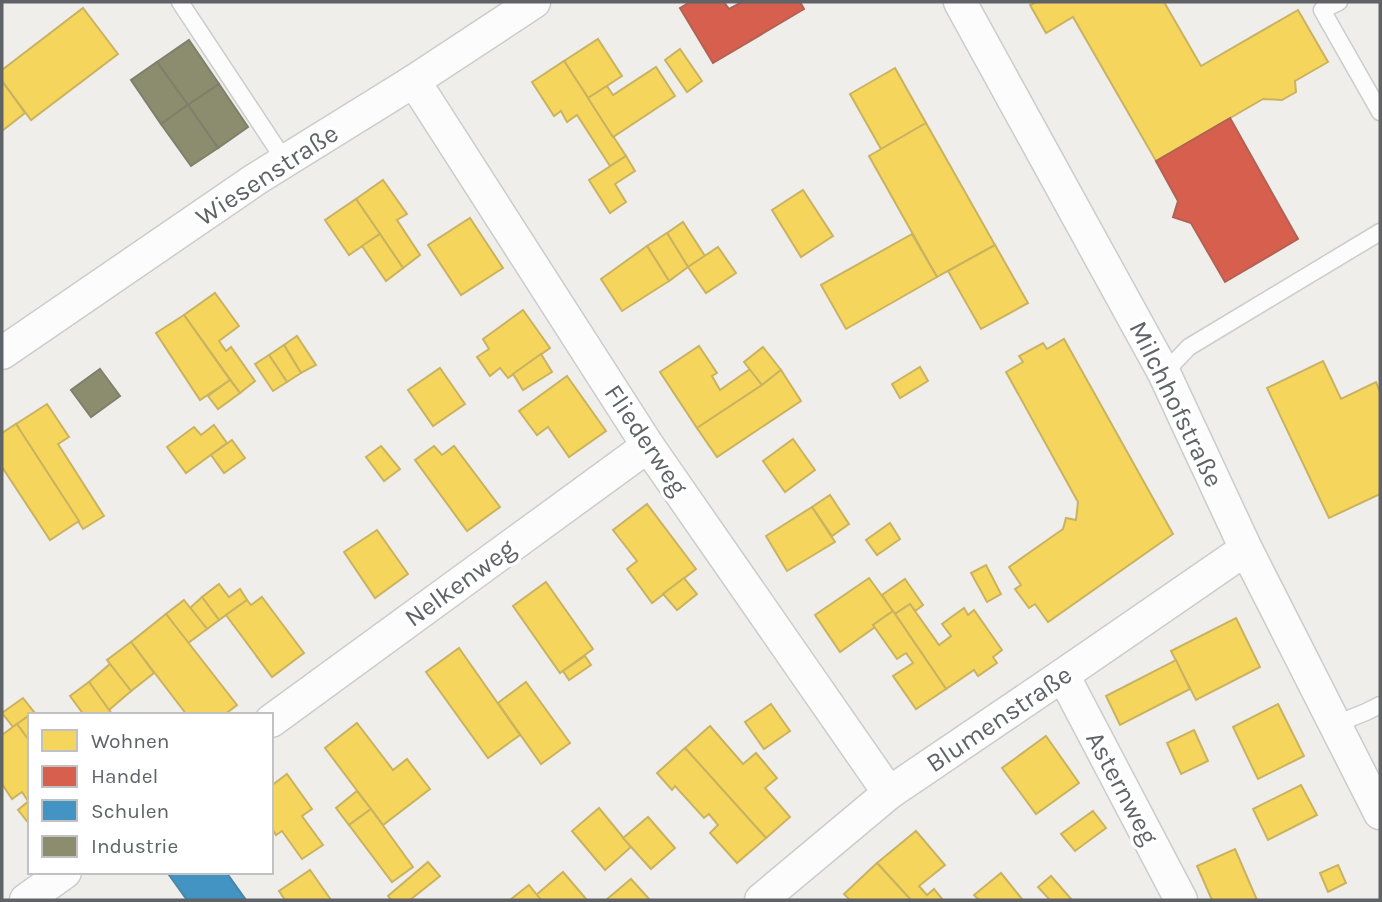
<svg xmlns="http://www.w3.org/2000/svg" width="1382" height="902" viewBox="0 0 1382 902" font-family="Karla,sans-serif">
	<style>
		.homes { fill: #f6d55c; stroke: #c9b360; stroke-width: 2 }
		.shops { fill: #d6604d; stroke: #b26155; stroke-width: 2 }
		.schools { fill: #4393c3; stroke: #4b85a8; stroke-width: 2 }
		.industry { fill: #8c8c6e; stroke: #7e806c; stroke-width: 2 }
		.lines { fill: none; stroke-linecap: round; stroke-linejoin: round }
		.service-casing { stroke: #cbcccc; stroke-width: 19 }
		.minor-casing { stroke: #cbcccc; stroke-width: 35 }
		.service { stroke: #fdfcfc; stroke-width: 16 }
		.minor { stroke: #fdfcfc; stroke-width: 32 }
		.labels { text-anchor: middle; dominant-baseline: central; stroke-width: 7; stroke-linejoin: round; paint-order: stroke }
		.street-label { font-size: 26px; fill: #5f6368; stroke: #fff }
	</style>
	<rect width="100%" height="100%" fill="#efeeea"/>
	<g class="homes">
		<path d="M1037 2H1164L1201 66 1298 10 1328 62 1295 81 1296 92 1282 100 1263 99 1156 161 1073 17 1046 33 1030 5Z"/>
		<path d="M83 8 118 54 31 120 2 81V70Z"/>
		<path d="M598 39 622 76 588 98 564 61Z"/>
		<path d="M680 49 702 81 687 92 665 60Z"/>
		<path d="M564 61 626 156 610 166 577 115 567 122 561 111 554 116 532 82Z"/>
		<path d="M656 67 675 96 613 137 588 98 607 86 613 95Z"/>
		<path d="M895 68 926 123 881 149 850 94Z"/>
		<path d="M2 81 25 113 2 131Z"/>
		<path d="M926 123 995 245 937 277 869 156Z"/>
		<path d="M626 156 635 171 615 184 626 202 610 213 589 180Z"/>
		<path d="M383 180 407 214 397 220 420 255 403 268 356 199Z"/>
		<path d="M803 190 833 236 801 257 772 210Z"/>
		<path d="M356 199 380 234 349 255 325 220Z"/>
		<path d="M470 218 503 268 461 295 428 245Z"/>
		<path d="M683 222 705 256 688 267 667 233Z"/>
		<path d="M667 233 688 267 669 281 647 246Z"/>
		<path d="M380 234 403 268 386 281 362 246Z"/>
		<path d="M912 234 937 277 846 329 821 285Z"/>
		<path d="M995 245 1028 303 981 329 948 271Z"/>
		<path d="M647 246 669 281 622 311 601 279Z"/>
		<path d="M718 247 736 273 706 293 688 267Z"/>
		<path d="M215 293 239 326 219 341 226 351 231 347 255 381 240 393 184 315Z"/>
		<path d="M523 310 550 348 508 378 500 368 490 376 477 357 489 349 483 339Z"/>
		<path d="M184 315 230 380 200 400 156 333Z"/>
		<path d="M297 336 316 365 301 373 284 345Z"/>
		<path d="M1064 339 1173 534 1048 622 1035 604 1029 608 1015 589 1021 585 1009 567 1063 529 1066 518 1076 520 1078 502 1006 372 1023 362 1019 356 1043 343 1047 349Z"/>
		<path d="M284 345 301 373 287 382 269 355Z"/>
		<path d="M699 346 717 373 712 376 720 390 750 369 762 385 697 428 660 372Z"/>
		<path d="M763 347 781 370 762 385 744 362Z"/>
		<path d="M541 354 552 372 523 390 513 374Z"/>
		<path d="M269 355 287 382 273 391 255 364Z"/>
		<path d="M1323 361 1341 399 1376 382 1380 392V494L1329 518 1267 388Z"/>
		<path d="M920 367 928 381 900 398 892 384Z"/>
		<path d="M440 368 465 404 433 426 408 390Z"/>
		<path d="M781 370 801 401 717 457 697 428 762 385Z"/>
		<path d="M567 376 606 431 569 457 548 427 537 435 519 411Z"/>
		<path d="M230 380 240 393 218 409 208 396Z"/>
		<path d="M47 404 69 437 58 444 104 516 83 529 16 424Z"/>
		<path d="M16 424 79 521 50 540 2 467V433Z"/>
		<path d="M214 425 227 443 186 473 167 447 194 427 201 435Z"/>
		<path d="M793 439 815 470 785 492 763 461Z"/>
		<path d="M232 440 245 458 224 473 211 455Z"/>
		<path d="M381 446 400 469 384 481 366 457Z"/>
		<path d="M434 446 442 455 454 446 500 507 467 531 415 460Z"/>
		<path d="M830 495 849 524 832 536 812 507Z"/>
		<path d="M647 504 696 569 652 603 627 569 637 561 613 530Z"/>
		<path d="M812 507 835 542 787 571 766 536Z"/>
		<path d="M890 523 900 539 877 555 866 540Z"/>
		<path d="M377 530 408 574 375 598 344 552Z"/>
		<path d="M986 565 1001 594 987 602 971 573Z"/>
		<path d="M684 578 697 594 677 610 663 594Z"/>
		<path d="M869 578 893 611 873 625 875 627 840 652 815 615Z"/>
		<path d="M905 579 923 605 915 611 910 604 895 614 882 595Z"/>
		<path d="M546 582 593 649 560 673 513 606Z"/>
		<path d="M219 584 229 597 240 589 247 600 219 620 202 597Z"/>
		<path d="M202 597 219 620 207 629 190 608Z"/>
		<path d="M262 597 304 653 272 677 226 615 247 600 251 605Z"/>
		<path d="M184 600 207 629 188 643 166 614Z"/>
		<path d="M910 604 939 645 951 636 942 624 964 608 968 615 974 610 1002 650 993 657 997 663 978 676 974 670 946 689 895 614Z"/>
		<path d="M893 611 946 689 916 709 893 676 913 663 906 653 897 659 873 625Z"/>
		<path d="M166 614 237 705 224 715H187L131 642Z"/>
		<path d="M1236 618 1260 667 1196 700 1171 651Z"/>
		<path d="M131 642 154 673 131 691 107 660Z"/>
		<path d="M459 648 520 735 488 758 426 672Z"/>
		<path d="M585 656 591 665 569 680 563 671Z"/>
		<path d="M1176 660 1190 689 1120 725 1106 696Z"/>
		<path d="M110 664 131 691 109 710 89 682Z"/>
		<path d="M89 682 109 710 113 715H84L70 696Z"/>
		<path d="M526 682 570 743 541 764 498 703Z"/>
		<path d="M23 698 34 712 13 727 2 713Z"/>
		<path d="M771 704 790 731 764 749 745 722Z"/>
		<path d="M1278 704 1304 756 1258 779 1233 727Z"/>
		<path d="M34 712 35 715H30V742L17 724Z"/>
		<path d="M357 723 393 770 407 759 430 789 383 825 325 748Z"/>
		<path d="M17 724 30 742V800L28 801 22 792 12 799 2 784V735Z"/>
		<path d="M710 726 743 764 756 753 777 778 765 788 790 817 766 838 685 748Z"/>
		<path d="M1194 730 1208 761 1181 774 1167 743Z"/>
		<path d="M1046 736 1079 783 1036 814 1002 768Z"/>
		<path d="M685 748 766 838 737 863 710 833 718 825 709 814 704 818 675 786 672 790 657 773Z"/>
		<path d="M287 774 312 809 302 816 323 845 302 859 282 831 276 835 271 827V786Z"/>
		<path d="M1301 785 1317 815 1268 840 1253 809Z"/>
		<path d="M357 791 371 809 349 825 336 808Z"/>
		<path d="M30 800V825L18 810Z"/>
		<path d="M599 808 631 847 605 870 572 831Z"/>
		<path d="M371 809 413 867 392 882 349 825Z"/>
		<path d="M1093 811 1106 828 1075 851 1061 834Z"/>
		<path d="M648 817 675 848 651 869 623 838Z"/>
		<path d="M916 831 945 865 919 886 927 895 934 889 943 900H911L877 863Z"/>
		<path d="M1235 849 1257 900H1212L1197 866Z"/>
		<path d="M428 862 440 876 410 900H391L388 896Z"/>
		<path d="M877 863 911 900H850L844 894Z"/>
		<path d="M1338 865 1346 883 1328 892 1320 873Z"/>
		<path d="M310 870 331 900H285L279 891Z"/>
		<path d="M563 872 587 900H541L536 895Z"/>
		<path d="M1001 873 1022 899 1020 900H979L974 895Z"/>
		<path d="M1051 876 1072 900H1050L1038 887Z"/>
		<path d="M631 879 650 900H606Z"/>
		<path d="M529 885 541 900H510Z"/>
	</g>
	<g class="shops">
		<path d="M690 2H724L729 9 742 2H800L804 9 713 63 680 8Z"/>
		<path d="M1230 118 1298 239 1225 282 1191 223 1173 217 1178 201 1156 161Z"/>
	</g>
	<path class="schools" d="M167 872H226L246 900H187Z"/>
	<g class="industry">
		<path d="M189 40 219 84 188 105 157 62Z"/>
		<path d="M157 62 188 105 161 124 131 80Z"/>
		<path d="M219 84 248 127 218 148 188 105Z"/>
		<path d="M188 105 218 148 191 166 161 124Z"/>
		<path d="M100 369 120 396 91 417 71 390Z"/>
	</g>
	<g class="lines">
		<g class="service-casing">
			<g id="service">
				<path d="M180 2 285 161"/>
				<path d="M1339 2 1322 10 1380 112"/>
				<path d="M1164 373 1189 347 1380 232"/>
				<path d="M1336 724 1366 712 1380 705"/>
			</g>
		</g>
		<g class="minor-casing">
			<g id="minor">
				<path d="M960 2 1164 373 1246 549 1380 813"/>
				<path d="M414 81 648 446 889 793"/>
				<path d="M2 353 256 179 414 81 534 2"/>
				<path d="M1063 675 1181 900"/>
				<path d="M271 721 648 446"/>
				<path d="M26 900 65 872"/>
				<path d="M761 900 889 793 1063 675 1246 549"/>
			</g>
		</g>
		<use href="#service" class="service"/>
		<use href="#minor" class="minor"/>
	</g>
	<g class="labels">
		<g class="street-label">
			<text transform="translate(267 175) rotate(-33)">Wiesenstraße</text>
			<text transform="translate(1176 404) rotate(64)">Milchhofstraße</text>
			<text transform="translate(646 440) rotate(56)">Fliederweg</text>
			<text transform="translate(460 583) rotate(-36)">Nelkenweg</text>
			<text transform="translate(999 719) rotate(-34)">Blumenstraße</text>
			<text transform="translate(1122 788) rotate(62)">Asternweg</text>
		</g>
	</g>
	<rect width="1382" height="902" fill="none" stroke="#5f6368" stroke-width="7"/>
	<rect x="28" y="713" width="245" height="161" fill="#ffffff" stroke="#bfc1c3" stroke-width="2"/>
	<rect x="42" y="730" width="35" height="21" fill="#f6d55c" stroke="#bfc1c3" stroke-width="2"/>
	<text x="91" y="748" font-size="21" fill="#5f6368">Wohnen</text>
	<rect x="42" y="766" width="35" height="21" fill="#d6604d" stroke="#bfc1c3" stroke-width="2"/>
	<text x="91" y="783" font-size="21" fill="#5f6368">Handel</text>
	<rect x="42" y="800" width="35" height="21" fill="#4393c3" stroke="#bfc1c3" stroke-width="2"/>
	<text x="91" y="818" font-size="21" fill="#5f6368">Schulen</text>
	<rect x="42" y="836" width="35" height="21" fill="#8c8c6e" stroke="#bfc1c3" stroke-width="2"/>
	<text x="91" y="853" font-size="21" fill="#5f6368">Industrie</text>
</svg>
